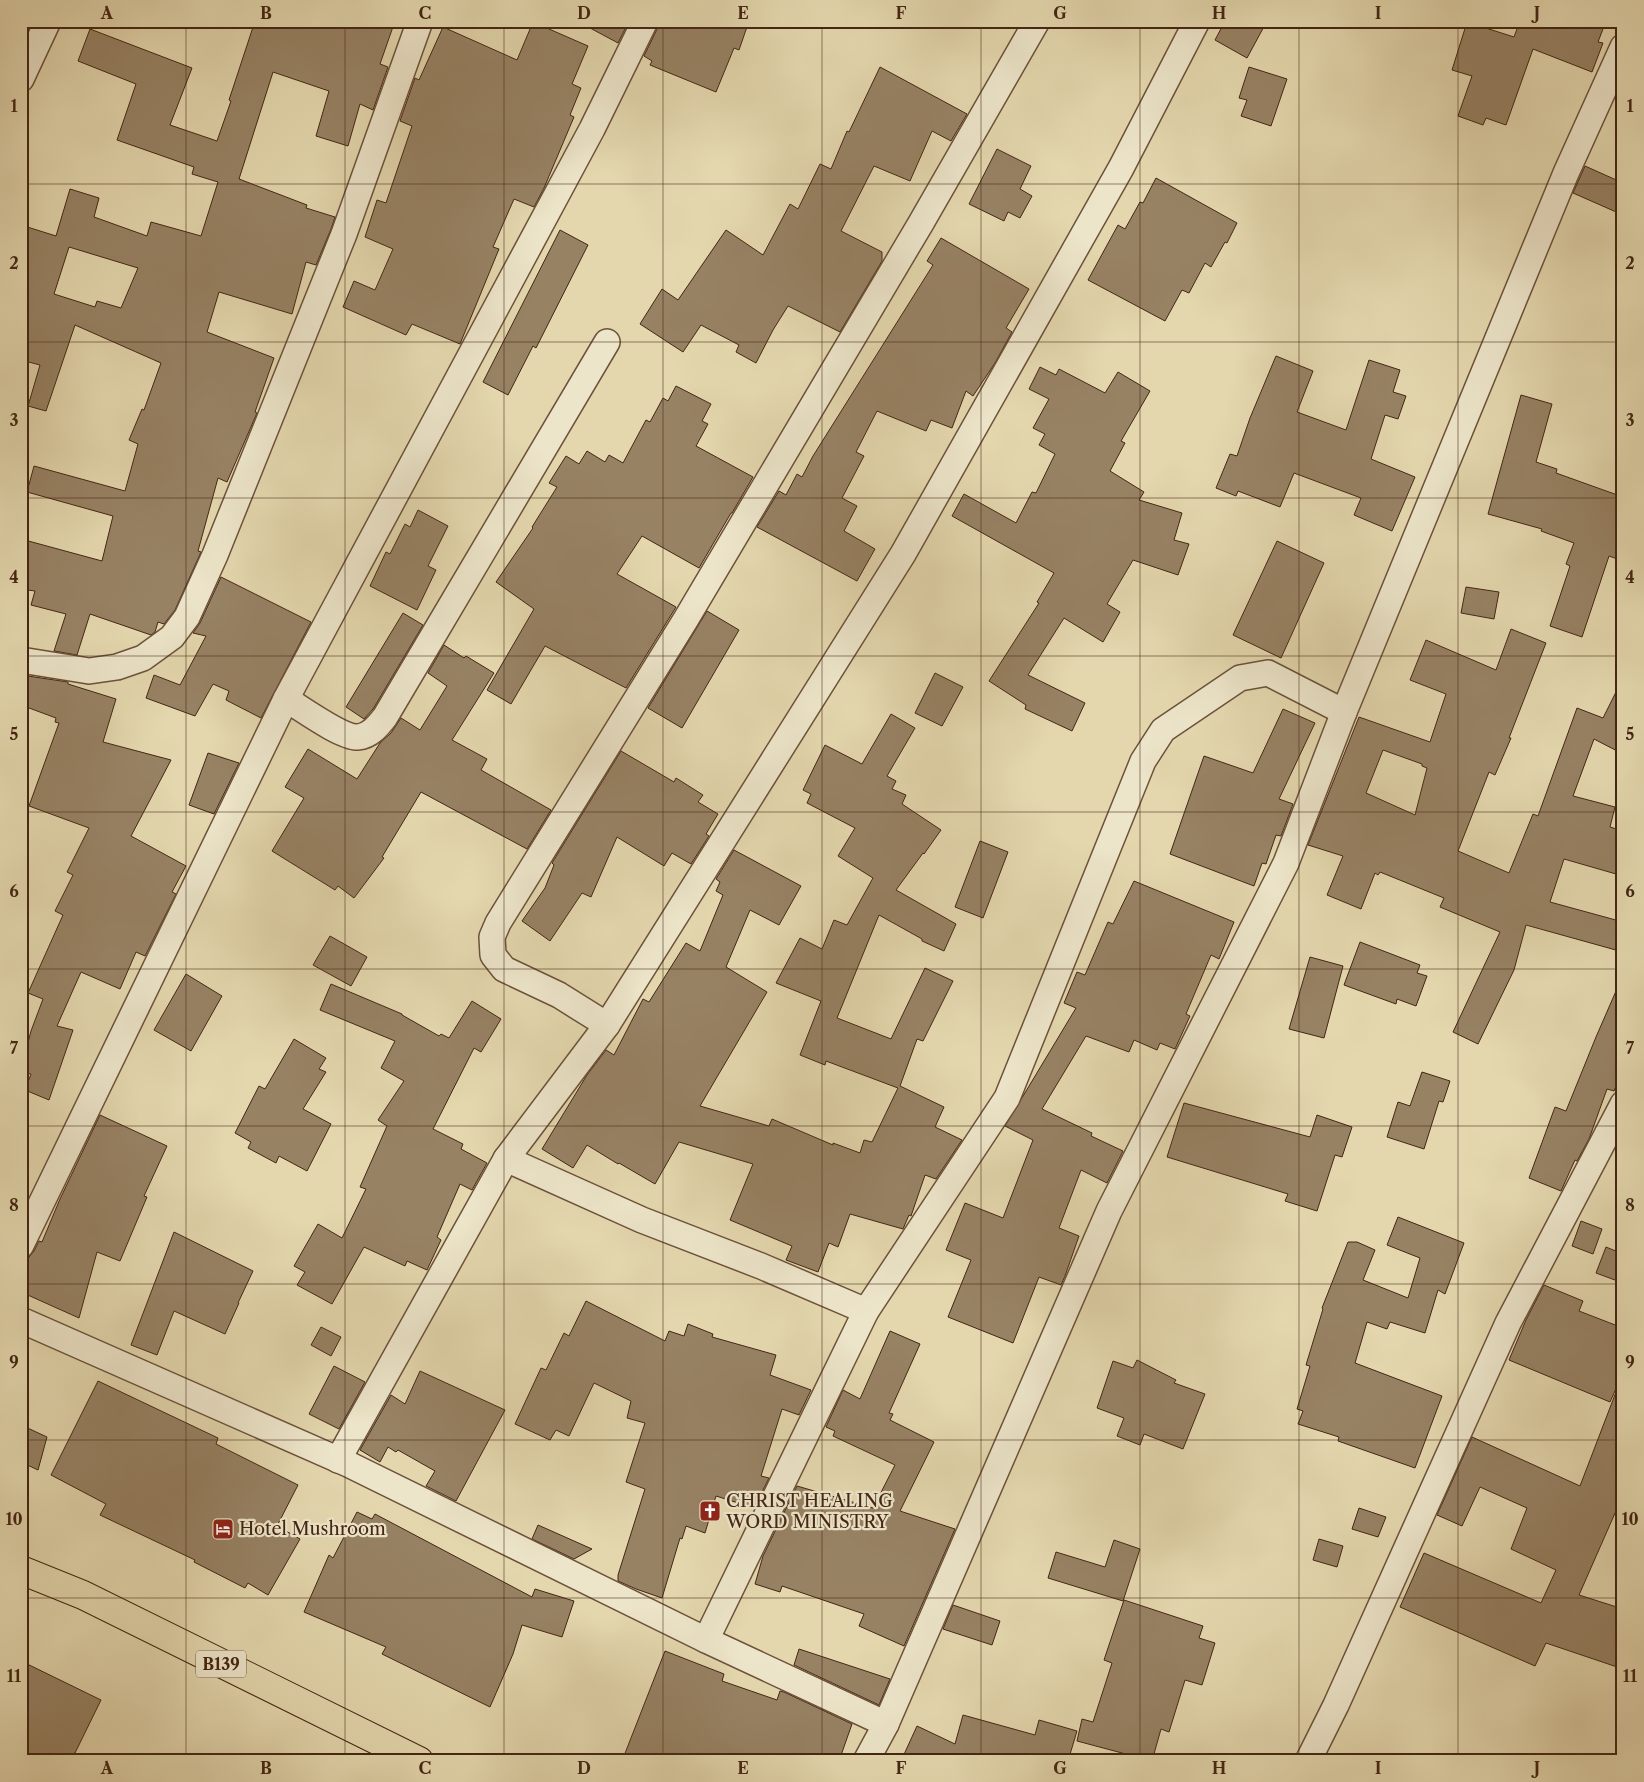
<svg xmlns="http://www.w3.org/2000/svg" width="1644" height="1782" viewBox="0 0 1644 1782" font-family="'Libre Caslon Text',serif">
	<style>
		.building { fill: #978264; stroke: #442614; fill-rule: evenodd }
		.lines { fill: none; stroke-linecap: round; stroke-linejoin: round }
		.minor-casing { stroke: #6c523a; stroke-width: 28 }
		.primary-casing { stroke: #442614; stroke-width: 30 }
		.minor { stroke: #ede5ca; stroke-width: 25 }
		.primary { stroke: #e4d7ae; stroke-width: 28 }
		.grid { fill: none; stroke: #442614; stroke-width: 1; stroke-opacity: 0.55 }
		.labels { text-anchor: middle; dominant-baseline: central; stroke-width: 4.5; stroke-linejoin: round; paint-order: stroke }
		.shield { fill: #ede5ca; stroke: #775f4b; stroke-width: 1 }
		.shield-label { font-size: 16px; font-weight: bold; fill: #442614 }
		.poi-label { font-size: 18px; fill: #442614; stroke: #ede5ca; text-anchor: start }
		.neatline { fill: none; stroke: #442614; stroke-width: 2 }
		.grid-label { font-size: 16px; text-anchor: middle; font-weight: bold; fill: #442614 }
	</style>
	<rect width="100%" height="100%" fill="#e4d7ae"/>
	<filter id="stains"><feTurbulence type="fractalNoise" baseFrequency=".004" numOctaves="4"/><feColorMatrix values="0 0 0 0 .2 0 0 0 0 .09 0 0 0 0 .02 0 0 0 .5 -.17"/></filter>
	<radialGradient id="worn" r=".72"><stop offset=".6" stop-color="#630" stop-opacity="0"/><stop offset="1" stop-color="#630" stop-opacity=".3"/></radialGradient>
	<g class="building">
		<path d="M255 21H395L380 64 388 67 373 110 360 104 348 146 316 136 329 91 273 72 239 179 307 205 306 208 335 217 331 229 316 265 306 262 292 314 219 292 207 332 274 358 255 412 257 413 227 482 218 478 198 551 201 552 175 610 164 624 158 622 155 632 151 635 90 614 77 655 54 651 66 614 31 605 35 591 21 589V539L102 561 113 516 27 492 34 466 125 491 138 444 129 440 142 409 144 410 161 363 75 325 46 411 28 406 40 365 21 360V225L56 236 70 189 99 198 94 217 147 236 151 222 201 236 218 182 192 174 194 167 117 140 136 84 78 61 90 29 192 68 170 125 217 141 231 101 229 100ZM69 247 138 268 121 308 97 301 95 307 54 294Z"/>
		<path d="M577 21H629L618 43Z"/>
		<path d="M659 21H749L739 50 734 48 716 92 650 65 652 61 644 56 658 27Z"/>
		<path d="M1225 21H1267L1247 58 1215 40Z"/>
		<path d="M1520 21H1606L1598 42 1603 43 1592 72 1533 49 1506 125 1486 118 1483 125 1458 116 1472 76 1452 70 1467 22 1514 37Z"/>
		<path d="M533 22 588 46 572 84 581 88 570 115 574 117 544 188 534 207 514 199 493 247 499 249 460 344 412 324 406 335 343 307 354 281 375 290 393 249 365 237 377 200 386 203 412 126 400 121 415 78 419 80 443 27 517 60Z"/>
		<path d="M880 67 967 114 951 141 932 131 910 181 874 166 841 231 882 252V261L840 332 788 306 773 330 756 363 736 352 739 345 701 325 683 352 640 324 662 289 678 300 726 230 763 255 790 204 798 209 820 164 831 169 847 131 849 132Z"/>
		<path d="M1249 67 1287 79 1271 126 1241 116 1247 100 1239 98Z"/>
		<path d="M997 149 1031 166 1020 189 1032 196 1020 218 1008 212 1004 221 969 204Z"/>
		<path d="M1585 166 1623 183V215L1573 193Z"/>
		<path d="M1156 178 1237 223 1227 243 1225 242 1211 267 1205 263 1189 293 1182 290 1165 321 1088 280 1118 225 1125 229 1140 202 1143 203Z"/>
		<path d="M560 230 588 245 536 348 533 346 508 395 483 382Z"/>
		<path d="M941 238 1029 289 1006 328 1012 332 995 363 973 396 966 391 952 428 931 420 926 431 877 411 856 452 864 456 842 498 857 506 844 531 875 549 857 581 757 527 779 491 786 495 797 474 802 477 813 456 933 265 927 261Z"/>
		<path d="M1276 356 1313 371 1297 412 1346 430 1369 360 1400 370 1393 392 1406 396 1398 419 1385 415 1371 459 1415 477 1392 531 1354 515 1361 498 1294 473 1280 507 1238 491 1236 496 1216 488 1230 454 1237 456 1250 418Z"/>
		<path d="M1040 367 1056 375 1059 369 1105 393 1118 372 1150 391 1121 441 1125 443 1110 471 1144 492 1139 500 1182 513 1174 540 1189 544 1178 575 1133 560 1107 604 1120 612 1103 642 1064 618 1028 675 1085 703 1072 731 1025 709 1026 705 989 681 1039 603 1037 602 1054 573 952 516 964 494 1016 523 1032 492 1036 493 1055 454 1039 445 1045 434 1033 428 1049 399 1029 389Z"/>
		<path d="M676 386 711 404 702 421 708 424 696 446 753 477 732 513H731L699 568 642 536 617 574 676 607 626 688 545 646 511 704 487 690 534 609 496 582 533 528 532 527 557 487 549 483 566 456 579 464 587 451 605 462 609 455 623 463 646 420 650 422 663 398 668 401Z"/>
		<path d="M1521 395 1552 404 1536 462 1557 469 1556 473 1623 497V561L1609 556 1582 637 1550 626 1570 566 1566 564 1574 543 1541 531 1542 529 1488 514Z"/>
		<path d="M418 510 448 526 428 566 436 570 417 610 370 586 386 552 390 554 405 524 410 527Z"/>
		<path d="M1277 541 1324 563 1281 658 1233 635Z"/>
		<path d="M221 577 311 622 261 718 226 700 229 691 213 684 195 716 146 698 154 675 180 685 206 636 193 633 200 623Z"/>
		<path d="M1466 587 1499 592 1494 619 1461 613Z"/>
		<path d="M707 611 739 630 682 728 648 708Z"/>
		<path d="M403 613 423 625 373 709 364 719 346 707Z"/>
		<path d="M1511 629 1546 643 1509 738H1511L1495 775 1489 772 1458 851 1509 873 1533 814 1538 816 1577 708 1603 718 1623 678V754L1594 739 1573 796 1615 807 1610 827 1623 831V876L1564 859 1550 902 1623 922V952L1526 925 1514 970 1478 1044 1453 1032 1500 932 1440 907 1444 898 1380 872 1378 875 1375 873 1361 909 1327 895 1343 856 1308 845 1359 717 1430 742 1446 694 1410 680 1426 640 1496 670ZM1383 750 1422 764V766L1427 768 1415 815 1366 793Z"/>
		<path d="M444 645 464 658 466 656 494 673 452 740 487 759 481 770 551 810 527 849 421 792 382 857 384 858 354 898 338 886 335 890 272 851 304 798 285 787 308 749 357 779 380 743 391 733 401 718 420 730 447 686 428 673Z"/>
		<path d="M935 673 963 687 942 726 915 713Z"/>
		<path d="M28 676 68 682V684L116 699 103 742 171 760 131 836 186 866 172 892 176 894 145 956 136 952 120 989 81 972 57 1026 73 1030 49 1100 25 1090 31 1074 21 1072V1070L31 1031 43 999 28 993 63 915 55 911 73 875 67 872 89 828 29 806 59 723 55 722 56 718 21 705V694Z"/>
		<path d="M1283 709 1315 723 1279 799 1293 804 1281 836 1276 835 1266 864 1262 863 1254 886 1170 854 1204 756 1253 773Z"/>
		<path d="M891 714 915 728 887 776 896 781 892 789 906 795 902 804 941 830 924 854 923 853 896 890 956 924 944 951 922 941V939L879 915 837 1018 891 1039 925 968 953 981 923 1041 917 1039 900 1086 944 1107 935 1127 962 1140 936 1179 925 1175 911 1216 909 1215 903 1229 850 1214 838 1247 829 1243 818 1272 786 1260 792 1246 730 1220 753 1164 679 1142 655 1184 619 1163 618 1164 587 1145 573 1168 542 1149 587 1075 606 1050 614 1055 643 999 649 1002 686 943 700 951 723 895 716 891 720 882 716 879 734 850 801 886 779 925 750 910 726 967 767 992 700 1106 769 1126 772 1119 833 1145V1143L860 1153 864 1140 872 1142 898 1088 826 1061 825 1065 800 1055 821 1001 776 983 800 938 822 949 834 920 847 925 873 878 838 856 855 828 807 803 811 794 803 790 825 745 862 764Z"/>
		<path d="M621 751 674 782 676 778 703 795 698 802 718 814 706 834 709 836 691 864 672 853 664 866 617 837 591 897 582 893 550 941 522 921 545 888 554 865 552 863Z"/>
		<path d="M208 753 239 763 214 814 189 805Z"/>
		<path d="M980 841 1008 852 983 918 955 907Z"/>
		<path d="M1134 881 1234 922 1219 959 1211 955 1186 1014 1190 1016 1175 1049 1160 1043 1157 1050 1134 1040 1129 1052 1086 1036 1042 1109 1092 1133 1091 1136 1123 1151 1107 1183 1081 1170 1059 1228 1079 1236 1065 1276 1061 1285 1039 1277 1013 1343 948 1317 971 1260 946 1250 965 1203 1003 1218 1033 1140 1005 1126 1076 1008 1064 1003 1077 972 1085 975 1108 922 1113 924Z"/>
		<path d="M330 936 367 957 351 986 313 965Z"/>
		<path d="M1360 942 1420 965 1417 973 1427 976 1416 1006 1397 999 1396 1004 1344 985Z"/>
		<path d="M1310 957 1343 966 1324 1038 1289 1029Z"/>
		<path d="M186 974 222 996 191 1051 154 1030Z"/>
		<path d="M1623 975V1069L1614 1091 1607 1089 1589 1139 1577 1161 1575 1160 1561 1191 1529 1178 1555 1107 1566 1111 1596 1037Z"/>
		<path d="M331 984 402 1014V1015L439 1036 441 1034 449 1038 472 1001 501 1019 481 1052 474 1048 433 1129 463 1144 461 1149 487 1163 472 1190 460 1184 437 1237 441 1240 427 1270 407 1261 405 1266 364 1247 332 1304 297 1285 305 1272 294 1266 318 1224 342 1238 366 1189 360 1187 387 1126 378 1120 404 1081 381 1068 395 1041 320 1010Z"/>
		<path d="M294 1039 326 1058 319 1069 326 1072 303 1109 331 1124 307 1171 279 1156 276 1163 248 1148 251 1142 235 1133 259 1086 265 1089Z"/>
		<path d="M1422 1072 1450 1081 1443 1102 1439 1101 1424 1149 1387 1137 1398 1102 1410 1106Z"/>
		<path d="M1184 1103 1310 1137 1317 1115 1352 1127 1342 1157 1335 1155 1317 1211 1285 1201 1288 1194 1167 1157Z"/>
		<path d="M100 1115 167 1146 144 1196 147 1197 120 1261 97 1252 79 1318 21 1292V1276L29 1257 34 1251 39 1241 42 1242 60 1199Z"/>
		<path d="M1398 1217 1464 1243 1445 1294 1438 1290 1425 1333 1390 1322 1387 1329 1367 1322 1355 1363 1442 1396 1415 1468 1338 1441 1339 1437 1298 1424 1303 1411 1297 1409 1310 1366 1306 1365 1323 1309 1322 1308 1348 1242H1357L1375 1250 1363 1280 1408 1298 1420 1258 1387 1245Z"/>
		<path d="M1581 1221 1602 1229 1593 1254 1572 1246Z"/>
		<path d="M174 1232 253 1271 238 1303H239L225 1334 174 1311 157 1355 131 1345Z"/>
		<path d="M1606 1247 1623 1254V1283L1596 1273Z"/>
		<path d="M1544 1285 1583 1301 1579 1311 1623 1328V1373L1610 1402 1509 1360 1526 1320Z"/>
		<path d="M586 1301 665 1341 669 1331 684 1336 688 1324 713 1334 712 1337 776 1355 770 1375 811 1390 799 1415 782 1409 761 1476 769 1478 754 1508 716 1496 705 1533 686 1526 682 1539 680 1538 662 1598 636 1589 618 1581V1575L645 1489 626 1482 645 1423 627 1418 631 1401 594 1383 569 1436 556 1430 550 1440 515 1424 541 1368 546 1370 564 1333 569 1336Z"/>
		<path d="M321 1327 341 1337 331 1356 311 1345Z"/>
		<path d="M890 1331 920 1344 889 1413 893 1414 890 1420 934 1442 900 1511 955 1529 904 1646 859 1626 864 1614 782 1586 780 1592 755 1584 763 1556 797 1486 873 1508 895 1465 833 1436 835 1431 826 1427 843 1390 860 1399Z"/>
		<path d="M1137 1360 1176 1380 1174 1383 1205 1394 1183 1449 1144 1434 1140 1445 1117 1436 1124 1418 1097 1408 1113 1361 1133 1368Z"/>
		<path d="M334 1366 365 1382 339 1429 309 1414Z"/>
		<path d="M420 1371 505 1410 456 1501 426 1486 435 1471 398 1450 396 1452 388 1447 380 1462 360 1450 391 1395 405 1404Z"/>
		<path d="M1621 1379H1623V1495L1579 1595 1623 1609 1616 1630 1623 1632V1669L1546 1643 1535 1666 1400 1607 1424 1553 1541 1603 1556 1570 1511 1549 1527 1508 1480 1487 1462 1526 1437 1515 1472 1437 1580 1486Z"/>
		<path d="M98 1381 218 1438 216 1444 298 1485 277 1526 300 1539 268 1595 248 1583 245 1588 194 1562 195 1560 100 1515 106 1504 51 1475Z"/>
		<path d="M21 1425 47 1437 38 1470 21 1462Z"/>
		<path d="M1359 1508 1386 1517 1378 1537 1352 1529Z"/>
		<path d="M357 1512 372 1519 375 1514 532 1597 535 1589 574 1601 562 1637 522 1625 513 1654 490 1707 382 1654 386 1647 304 1612 329 1555 333 1558Z"/>
		<path d="M538 1525 592 1549 574 1559 532 1539Z"/>
		<path d="M1319 1539 1343 1546 1337 1567 1313 1560Z"/>
		<path d="M1114 1540 1140 1549 1123 1601 1048 1578 1056 1552 1105 1567Z"/>
		<path d="M1124 1600 1203 1626 1199 1638 1215 1643 1202 1685 1185 1680 1169 1732 1161 1729 1152 1761 1077 1741 1082 1719 1093 1722 1112 1663 1104 1660Z"/>
		<path d="M953 1605 1000 1621 992 1645 943 1629Z"/>
		<path d="M799 1649 890 1679 879 1705 794 1665Z"/>
		<path d="M665 1651 724 1674 722 1681 777 1700 780 1691 784 1692 852 1724 839 1761H622Z"/>
		<path d="M21 1661 101 1700 75 1753H74L70 1761H21Z"/>
		<path d="M963 1715 1035 1735 1039 1720 1077 1731 1068 1761H901L917 1726 955 1744Z"/>
	</g>
	<g class="lines">
		<g class="minor-casing">
			<g id="minor">
				<path d="M21 79 48 21"/>
				<path d="M21 660 89 671 117 667 143 658 172 637 187 617 215 555 344 234 420 21"/>
				<path d="M286 699 592 129 645 21"/>
				<path d="M607 1025 559 995 504 969 493 955 492 937 498 923 686 619 921 223 1037 21"/>
				<path d="M506 1159 642 1220 761 1266 866 1311"/>
				<path d="M21 1245 286 699C301 708 342 738 358 737 370 736 378 726 385 717L607 342"/>
				<path d="M21 1320 348 1464 706 1640 866 1311 1007 1098 1143 761 1163 730 1240 678 1268 673 1344 712"/>
				<path d="M338 1460 506 1159 607 1025 903 554 1121 168 1197 21"/>
				<path d="M706 1640 886 1724"/>
				<path d="M866 1761 886 1724 1109 1211 1286 863 1344 712 1566 173 1623 47"/>
				<path d="M1308 1761 1336 1705 1508 1323 1623 1104"/>
			</g>
		</g>
		<g class="primary-casing">
			<path id="primary" d="M21 1570 83 1595 419 1761"/>
		</g>
		<use href="#minor" class="minor"/>
		<use href="#primary" class="primary"/>
	</g>
	<path class="grid" d="M186 21V1761M345 21V1761M504 21V1761M663 21V1761M822 21V1761M981 21V1761M1140 21V1761M1299 21V1761M1458 21V1761M21 184H1623M21 342H1623M21 498H1623M21 656H1623M21 812H1623M21 969H1623M21 1126H1623M21 1284H1623M21 1440H1623M21 1598H1623"/>
	<defs>
		<g id="church-square" transform="scale(1.125)"><rect x="-9" y="-9" width="18" height="18" rx="4" fill="#8f2418" stroke="#ede5ca"/><path d="M-1.2-6h2.4v3.5h3.3v2.4h-3.3V6h-2.4V-.1h-3.3v-2.4h3.3Z" fill="#fff"/></g>
		<g id="hotel-square" transform="scale(1.125)"><rect x="-9" y="-9" width="18" height="18" rx="4" fill="#8f2418" stroke="#ede5ca"/><path d="M-6-4.5h1.5V1H6V5H4.5V3h-9V5H-6ZM-4 0a1.8 1.8 0 1 1 3.6 0ZM.5 0V-2.5h3Q6-2.5 6 0Z" fill="#fff"/></g>
	</defs>
	<g fill-rule="evenodd">
		<use href="#church-square" x="710" y="1511"/>
		<use href="#hotel-square" x="223" y="1529"/>
	</g>
	<g class="labels">
		<rect class="shield" x="196" y="1650.5" width="50" height="27" rx="4"/>
		<g class="shield-label">
			<text x="221" y="1664">B139</text>
		</g>
		<g class="poi-label">
			<text x="726" y="1501">CHRIST HEALING<tspan x="726" dy="21">WORD MINISTRY</tspan></text>
			<text x="239" y="1529">Hotel Mushroom</text>
		</g>
	</g>
	<rect width="1644" height="1782" fill="none" stroke="#e4d7ae" stroke-width="55"/>
	<rect x="28" y="28" width="1588" height="1726" class="neatline"/>
	<g class="grid-label">
		<text x="107" y="19">A</text>
		<text x="266" y="19">B</text>
		<text x="425" y="19">C</text>
		<text x="584" y="19">D</text>
		<text x="743" y="19">E</text>
		<text x="901" y="19">F</text>
		<text x="1060" y="19">G</text>
		<text x="1219" y="19">H</text>
		<text x="1378" y="19">I</text>
		<text x="1537" y="19">J</text>
		<text x="14" y="112">1</text>
		<text x="1630" y="112">1</text>
		<text x="14" y="269">2</text>
		<text x="1630" y="269">2</text>
		<text x="14" y="426">3</text>
		<text x="1630" y="426">3</text>
		<text x="14" y="583">4</text>
		<text x="1630" y="583">4</text>
		<text x="14" y="740">5</text>
		<text x="1630" y="740">5</text>
		<text x="14" y="897">6</text>
		<text x="1630" y="897">6</text>
		<text x="14" y="1054">7</text>
		<text x="1630" y="1054">7</text>
		<text x="14" y="1211">8</text>
		<text x="1630" y="1211">8</text>
		<text x="14" y="1368">9</text>
		<text x="1630" y="1368">9</text>
		<text x="14" y="1525">10</text>
		<text x="1630" y="1525">10</text>
		<text x="14" y="1682">11</text>
		<text x="1630" y="1682">11</text>
		<text x="107" y="1774">A</text>
		<text x="266" y="1774">B</text>
		<text x="425" y="1774">C</text>
		<text x="584" y="1774">D</text>
		<text x="743" y="1774">E</text>
		<text x="901" y="1774">F</text>
		<text x="1060" y="1774">G</text>
		<text x="1219" y="1774">H</text>
		<text x="1378" y="1774">I</text>
		<text x="1537" y="1774">J</text>
	</g>
	<rect width="100%" height="100%" filter="url(#stains)"/>
	<rect width="100%" height="100%" fill="url(#worn)"/>
</svg>
